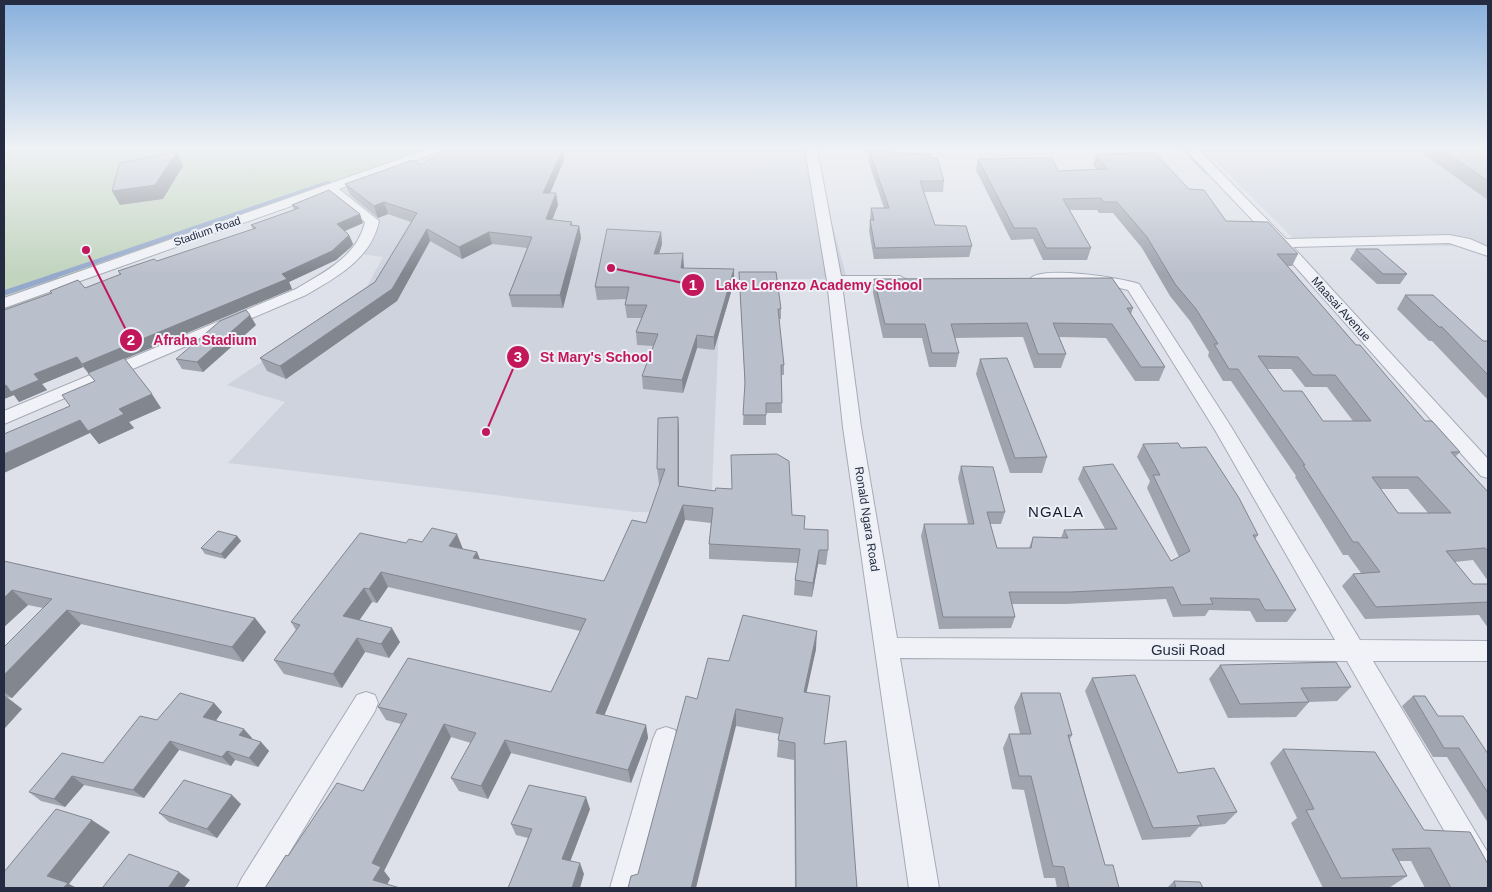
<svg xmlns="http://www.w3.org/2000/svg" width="1492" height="892" viewBox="0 0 1492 892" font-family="Helvetica,sans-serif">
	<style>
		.built { fill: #cfd3de }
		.green { fill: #c1d4be }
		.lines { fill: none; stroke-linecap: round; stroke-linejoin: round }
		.stream-far1 { stroke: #95a9cd; stroke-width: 4.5 }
		.stream { stroke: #95a9cd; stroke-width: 5.5 }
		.minor-casing { stroke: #a6abb7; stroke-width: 2 }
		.minor { fill: #f1f2f7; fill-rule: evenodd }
		.wall { fill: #a0a4af; fill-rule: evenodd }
		.shaded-wall { fill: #82868f }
		.building { fill: #babfcc; stroke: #82868f; fill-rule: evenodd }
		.labels { text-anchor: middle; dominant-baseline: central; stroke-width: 4; stroke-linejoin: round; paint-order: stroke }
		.far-street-label { font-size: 11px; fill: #252c41; stroke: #edf0f6 }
		.street-label { font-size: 12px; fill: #252c41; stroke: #edf0f6 }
		.quarter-label { font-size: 15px; letter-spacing: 1px; fill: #181e32; stroke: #edf0f6 }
		.near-street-label { font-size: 15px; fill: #252c41; stroke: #edf0f6 }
		.leader { fill: none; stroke: #c2185b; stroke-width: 2 }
		.callout-dot { fill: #c2185b; stroke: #edf0f6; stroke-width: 2 }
		.mark-label { font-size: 15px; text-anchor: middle; font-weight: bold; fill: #fff }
		.callout-label { font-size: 14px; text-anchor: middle; font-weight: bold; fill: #c2185b; stroke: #edf0f6; stroke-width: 4; stroke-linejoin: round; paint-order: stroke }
	</style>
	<rect width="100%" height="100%" fill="#dee1e9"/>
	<g class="built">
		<path d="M450 149H812L847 279H721L711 512H636L228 463 285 402 227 385 363 294 383 257 360 254 375 234V220L334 190 409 166Z"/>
		<path d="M1203 149H1488V246H1301Z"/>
	</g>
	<path class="green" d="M4 149H450L409 166 334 190 4 310Z"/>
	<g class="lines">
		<g class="stream-far1">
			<path d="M1185 150 1207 172"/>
			<path d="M51 277 328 183"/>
		</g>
		<path class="stream" d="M4 293 55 276"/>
		<g class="minor-casing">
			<g id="minor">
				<path d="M428 149H445L339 189 379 221C371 259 337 277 306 295L4 424V411L296 289C324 272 357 257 365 222L328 193 4 308V298Z"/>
				<path d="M805 149H817L841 276H900L907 280 900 284 842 285 861 427 897 638 1335 640 1215 430 1128 290 1099 283H1037L1030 279C1040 265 1123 278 1139 284L1230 425 1360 640 1488 641V661H1373L1488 853V888H1477L1347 661 900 658 939 888H909L843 427 827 281Z"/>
				<path d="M1185 149H1198L1286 239 1449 235 1470 239 1488 247V256L1449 243 1293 247 1488 459V478L1481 476 1277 246Z"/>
				<path d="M366 692 375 695 378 703 375 711 268 888H237L242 878 357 695Z"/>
				<path d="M666 727 675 730 679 739 640 888H610L653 739 657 730Z"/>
			</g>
		</g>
		<use href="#minor" class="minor"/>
	</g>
	<g class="wall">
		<path d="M869 149H888V153L932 158 944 181 943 192H924L935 225 972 246 969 257 874 259 869 231 871 208H884L869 163Z"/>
		<path d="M1416 149H1488V200Z"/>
		<path d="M461 152 564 160 550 193 558 205 552 220 572 222V225L579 226 581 238 563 308 512 307 509 295 527 248 492 244 462 259 430 241 397 301 286 379 267 371 260 358 375 282 411 222 388 214 378 218 350 195 345 184 421 165Z"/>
		<path d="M1096 154 1189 189 1226 221 1298 254 1292 266H1287L1332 318 1425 421 1460 452 1456 456 1488 492V581L1473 560 1455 562 1473 584H1488V628L1479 615 1365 619 1342 586 1353 574 1361 573 1348 555H1343L1295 477 1296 476 1231 381H1223L1208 356 1209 352 1190 321 1170 296 1142 248 1113 213H1099L1097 210H1070L1091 248 1087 260H1043L1033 239 1011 240 976 170 978 159 1058 171 1096 169 1093 165ZM1267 369H1291L1305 387H1327L1353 421H1323L1283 391ZM1381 489H1408L1428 513H1398Z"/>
		<path d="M292 205 363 223 345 231 349 235 353 244 351 247 336 260 289 282 292 289 124 359 161 408 129 422 134 428 99 444 70 406 95 381 83 367 42 384 47 390 19 402 14 395 4 399V310L85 288 120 275 118 271 157 261 253 229 251 225 294 210Z"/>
		<path d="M661 232 662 244 659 254 684 266V268L734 269V282L714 350 697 348 683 393 643 389 642 376 653 346 637 345 636 332 642 318H627L625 305 626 299 597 300 595 287Z"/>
		<path d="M1356 249 1407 274 1400 284H1377L1350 259Z"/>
		<path d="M739 272 781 309V319H779L784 365V375H781L782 413H766V425H743L745 387Z"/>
		<path d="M874 279 1133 308 1131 314 1165 367 1159 381H1135L1106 338 1059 337 1066 354 1061 368H1034L1023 337 955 338 959 353 956 367H929L922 338H883L873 293Z"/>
		<path d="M1405 295 1483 341H1488V400L1432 341H1429L1397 309Z"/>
		<path d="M256 325 203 372 182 369 176 359Z"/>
		<path d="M980 359 1047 457 1042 473H1010L976 374Z"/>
		<path d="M678 417 679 432V486L792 515 804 529 828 550 826 565 818 564 812 597 794 595 795 580 798 563 709 559V544L711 523 685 520 604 715 646 725 648 738 631 783 511 753 488 799 459 791 451 778 471 743 451 737 384 871 390 879 387 885 288 856 363 791 401 724 386 720 378 707 551 692 580 631 388 587 377 603 372 602 359 620 400 642 389 658 365 652 342 688 284 674 274 660 296 630 291 622 406 543 422 542 463 549 477 552 480 560 604 581 646 523 660 484H659L657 469Z"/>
		<path d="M1143 444 1181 448 1258 535 1255 539 1296 610 1287 622H1256L1250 611 1209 610 1205 616 1173 617 1166 599 1066 604H1012L1015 617 1011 628 939 629 921 536 924 524H968L958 478 961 466 1005 512 1001 524H990L997 548H1029L1033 537 1061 538 1064 530 1105 529 1078 479 1083 467 1171 561 1179 557 1147 488 1150 481 1137 457Z"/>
		<path d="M237 536 241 541 225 559 205 554 201 548Z"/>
		<path d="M4 561 255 618 266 632 243 662 81 624 12 698 7 697 22 709 4 729V675L43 608 28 605 4 627Z"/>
		<path d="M816 649 806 692 824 744 857 888H795L794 760 777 757 779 734 736 726 638 874 697 699 729 661Z"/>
		<path d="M1220 665 1351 687 1337 701 1309 702 1296 717 1228 718 1209 679Z"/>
		<path d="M1092 678 1178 773 1237 812 1225 824 1199 827 1190 837 1142 840 1085 691Z"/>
		<path d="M1021 693 1072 735 1070 739 1105 865 1119 888H1057L1055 878H1044L1024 790 1012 789 1003 748 1009 734H1020L1014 707Z"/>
		<path d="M1413 696 1438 716 1488 754V823L1447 757H1433L1402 706Z"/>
		<path d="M214 703 222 712 216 720 252 738 251 739 261 742 269 751 258 767 235 760 231 766 179 750 144 798 84 785 65 807 41 801 29 792 103 763 157 720Z"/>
		<path d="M1283 749 1424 830 1488 888H1425L1411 861H1399L1407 876 1389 888H1323L1291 823 1297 818 1270 763Z"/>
		<path d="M241 804 217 838 169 822 159 813Z"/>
		<path d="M590 809 570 861 584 874 528 838 516 835 511 824Z"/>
		<path d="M1174 881 1203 888H1167Z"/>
	</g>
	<g class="shaded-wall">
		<path d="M563 149 564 160 545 205 543 193Z"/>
		<path d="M177 152 183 166 163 199 120 205 112 191Z"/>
		<path d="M556 193 558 205 548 230 546 219Z"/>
		<path d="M384 202 388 214 378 218 374 206Z"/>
		<path d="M360 214 363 223 340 233 337 224Z"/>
		<path d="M579 226 581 238 563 308 560 295Z"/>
		<path d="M427 229 430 241 397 301 286 379 280 366 392 289Z"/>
		<path d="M489 232 492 244 462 259 459 247Z"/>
		<path d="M661 232 662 244 655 267 654 254Z"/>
		<path d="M349 235 353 244 351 247 336 260 289 282 292 289 89 374 82 364 282 274Z"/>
		<path d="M683 253 684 266 682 281 681 268Z"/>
		<path d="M734 269V282L714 350V337Z"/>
		<path d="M250 315 256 325 203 372 197 362Z"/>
		<path d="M697 335V348L683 393 682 380Z"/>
		<path d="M77 357 83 367 42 384 47 390 19 402 14 395 4 399V386Z"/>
		<path d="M152 394 161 408 129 422 134 428 99 444 90 433 4 473V454L80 420 119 409Z"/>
		<path d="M678 417 679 432V501L678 486Z"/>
		<path d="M683 505 685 520 600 726 596 713Z"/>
		<path d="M457 534 463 549 455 560 449 546Z"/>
		<path d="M237 536 241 541 225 559 221 554Z"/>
		<path d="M819 550 818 564 812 597 813 583Z"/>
		<path d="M477 552 483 567 473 558Z"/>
		<path d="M381 572 388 587 377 603 369 589Z"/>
		<path d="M364 588 372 602 352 631 343 616Z"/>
		<path d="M12 590 28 605 4 627V598Z"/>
		<path d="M67 610 81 624 12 698 4 692V675Z"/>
		<path d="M255 618 266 632 243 662 232 647Z"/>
		<path d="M392 628 400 642 389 658 381 644Z"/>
		<path d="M817 631 816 649 803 709 804 692Z"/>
		<path d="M357 638 365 652 342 688 333 674Z"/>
		<path d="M5 696 22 709 4 729V697Z"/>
		<path d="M214 703 222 712 212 726 203 717Z"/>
		<path d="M736 709V726L696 888H691Z"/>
		<path d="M444 724 451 737 384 871 390 879 385 888 373 880 372 863Z"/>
		<path d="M646 725 648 738 631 783 628 770Z"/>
		<path d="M244 729 252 738 247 744 239 735Z"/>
		<path d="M505 740 511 753 488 799 481 786Z"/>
		<path d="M170 741 179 750 144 798 133 790Z"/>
		<path d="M261 742 269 751 258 767 249 758Z"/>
		<path d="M227 751 235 760 231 766 222 757Z"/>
		<path d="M72 776 84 785 65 807 54 799Z"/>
		<path d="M232 795 241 804 217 838 207 829Z"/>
		<path d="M586 797 590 809 567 870 562 859Z"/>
		<path d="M92 820 110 832 69 884 77 888H63L47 876Z"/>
		<path d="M580 863 584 874 580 888H572Z"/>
		<path d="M179 872 190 880 184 888H168Z"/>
	</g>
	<g class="building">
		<path d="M446 149 461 152 464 149H563L543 193H556L546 219 572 222 570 225 579 226 560 295H509L532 237 489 232 459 247 427 229 392 289 280 366 260 358 375 282 417 213 384 202 374 206 345 184 413 160 421 165Z"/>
		<path d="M870 149H888V153L931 154 932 158H937L944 181H920L935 225 966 226 972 246 875 248 870 220H874L871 208H889L870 153Z"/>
		<path d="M1442 149H1488V181Z"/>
		<path d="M177 152 155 185 112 191 120 163Z"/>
		<path d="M1155 153 1189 189 1204 190 1226 221 1268 222 1298 254H1277L1356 345H1360L1425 421H1432L1460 452H1451L1488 492V551L1485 548 1446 551 1473 584H1488V602L1376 607 1353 574 1380 572 1358 542H1353L1303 465H1305L1238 369H1229L1214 344H1218L1196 309 1175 284 1147 237 1117 202H1103L1101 198 1063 199 1091 248H1046L1036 228H1014L978 159 1052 158 1058 171 1107 169 1096 154ZM1258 356 1298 357 1313 375H1335L1371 421H1323L1302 391H1283ZM1372 477H1418L1451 513H1398Z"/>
		<path d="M329 190 360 214 337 224 349 235 347 237 332 251 282 274 287 279 82 364 77 357 34 374 39 380 11 392 6 385 4 386V310L52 293 50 291 78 280 85 288 121 274 118 271 154 259 157 261 256 228 251 225 299 208 292 205Z"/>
		<path d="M607 229 661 232 654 254 683 253 681 268 734 269 714 337 697 335 682 380 642 376 658 334 636 332 647 305H625L629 287H595Z"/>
		<path d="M1356 249H1378L1407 274H1383Z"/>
		<path d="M739 272H776L781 309H778L784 365H781L782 403H766V415H743L745 382Z"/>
		<path d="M1112 278 1133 308H1127L1165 367H1141L1112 324 1053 323 1066 354H1038L1027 323 951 324 959 353H932L925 324H885L874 279Z"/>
		<path d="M1405 295H1433L1483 341H1488V375L1442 327H1439Z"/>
		<path d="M246 310 250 315 197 362 176 359 220 321Z"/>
		<path d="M124 358 152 394 119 409 124 414 88 431 80 420 4 454V434L70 406 62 395 95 381 88 373Z"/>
		<path d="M1007 358 1047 457 1015 458 980 359Z"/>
		<path d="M678 417V486L715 491 716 488 732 489 731 455 777 454 789 461 792 515 805 516 804 529 828 530V550H819L813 583 795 580 800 549 709 544 713 508 683 505 596 713 646 725 628 770 505 740 481 786 451 778 476 733 444 724 372 863 381 867 373 880 400 888H265L286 855 288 856 337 783 363 791 407 714 378 707 408 658 551 692 586 619 381 572 369 589 364 588 343 616 392 628 381 644 357 638 333 674 274 660 300 625 291 622 360 533 406 543 409 539 422 542 432 528 457 534 449 546 477 552 473 558 604 581 632 520 646 523 665 469H657L658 418Z"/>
		<path d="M1178 443 1181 448 1206 447 1239 498 1258 535H1253L1296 610H1265L1259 599 1210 598 1213 604 1181 605 1173 587 1071 592H1009L1015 617H943L924 524H974L961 466 993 467 1005 512H987L997 548H1031L1033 537 1068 538 1064 530 1117 529 1083 467 1113 464 1171 561 1190 551 1153 475H1160L1143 444Z"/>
		<path d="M218 531 237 536 221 554 201 548Z"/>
		<path d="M4 561 255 618 232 647 67 610 4 675V647L52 599 12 590 4 598Z"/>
		<path d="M743 615 817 631 804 692 830 696 824 744 846 741 857 888H796L795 743 778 740 783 718 736 709 691 888H628L631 876 638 874 686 696 697 699 708 658 729 661Z"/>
		<path d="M1336 662 1351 687 1301 688 1309 702 1240 704 1220 665Z"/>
		<path d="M1135 675 1178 773 1214 768 1237 812 1197 816 1201 825 1153 828 1092 678Z"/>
		<path d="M180 693 214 703 203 717 244 729 239 735 261 742 249 758 227 751 222 757 170 741 133 790 72 776 54 799 29 792 62 753 103 763 140 716 157 720Z"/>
		<path d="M1021 693H1060L1072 735H1068L1105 865H1113L1119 888H1069L1064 867 1053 866 1031 776H1019L1009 734H1031Z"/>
		<path d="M1413 696H1425L1438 716H1463L1488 754V793L1459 748H1444Z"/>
		<path d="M1283 749 1375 752 1424 830 1470 832 1488 864V888H1451L1430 848 1392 849 1407 876 1341 878 1306 810 1314 809Z"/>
		<path d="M184 780 232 795 207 829 159 813Z"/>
		<path d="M529 785 586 797 562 859 580 863 572 888H508L532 829 511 824Z"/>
		<path d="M56 809 92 820 47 876 68 883 63 888H4V872Z"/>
		<path d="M129 854 179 872 168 888H107L103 887Z"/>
		<path d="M1174 881 1200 882 1203 888H1176Z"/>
	</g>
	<linearGradient id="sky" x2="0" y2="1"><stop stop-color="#87b0dd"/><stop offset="0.54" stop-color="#f0f2f5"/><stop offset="1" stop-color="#f0f2f5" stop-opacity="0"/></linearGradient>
	<rect width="1492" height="274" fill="url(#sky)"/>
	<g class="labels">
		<g class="far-street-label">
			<text transform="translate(207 231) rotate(-19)">Stadium Road</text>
		</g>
		<g class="street-label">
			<text transform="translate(1341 309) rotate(48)">Maasai Avenue</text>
			<text transform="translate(867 519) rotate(81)">Ronald Ngara Road</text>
		</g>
		<g class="quarter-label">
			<text x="1056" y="511">NGALA</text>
		</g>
		<g class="near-street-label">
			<text x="1188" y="649">Gusii Road</text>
		</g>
	</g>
	<path class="leader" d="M611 268L693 285M86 250L131 340M486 432L518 357"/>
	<g class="callout-dot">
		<circle cx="611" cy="268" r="5"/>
		<circle cx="86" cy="250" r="5"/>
		<circle cx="486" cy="432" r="5"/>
		<circle cx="693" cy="285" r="12"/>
		<circle cx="131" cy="340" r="12"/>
		<circle cx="518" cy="357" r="12"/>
	</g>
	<g class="mark-label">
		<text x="693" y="290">1</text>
		<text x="131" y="345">2</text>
		<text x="518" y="362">3</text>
	</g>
	<g class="callout-label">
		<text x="819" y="290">Lake Lorenzo Academy School</text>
		<text x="205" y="345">Afraha Stadium</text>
		<text x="596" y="362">St Mary's School</text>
	</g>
	<rect width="1492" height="892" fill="none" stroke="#252c41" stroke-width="10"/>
</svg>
